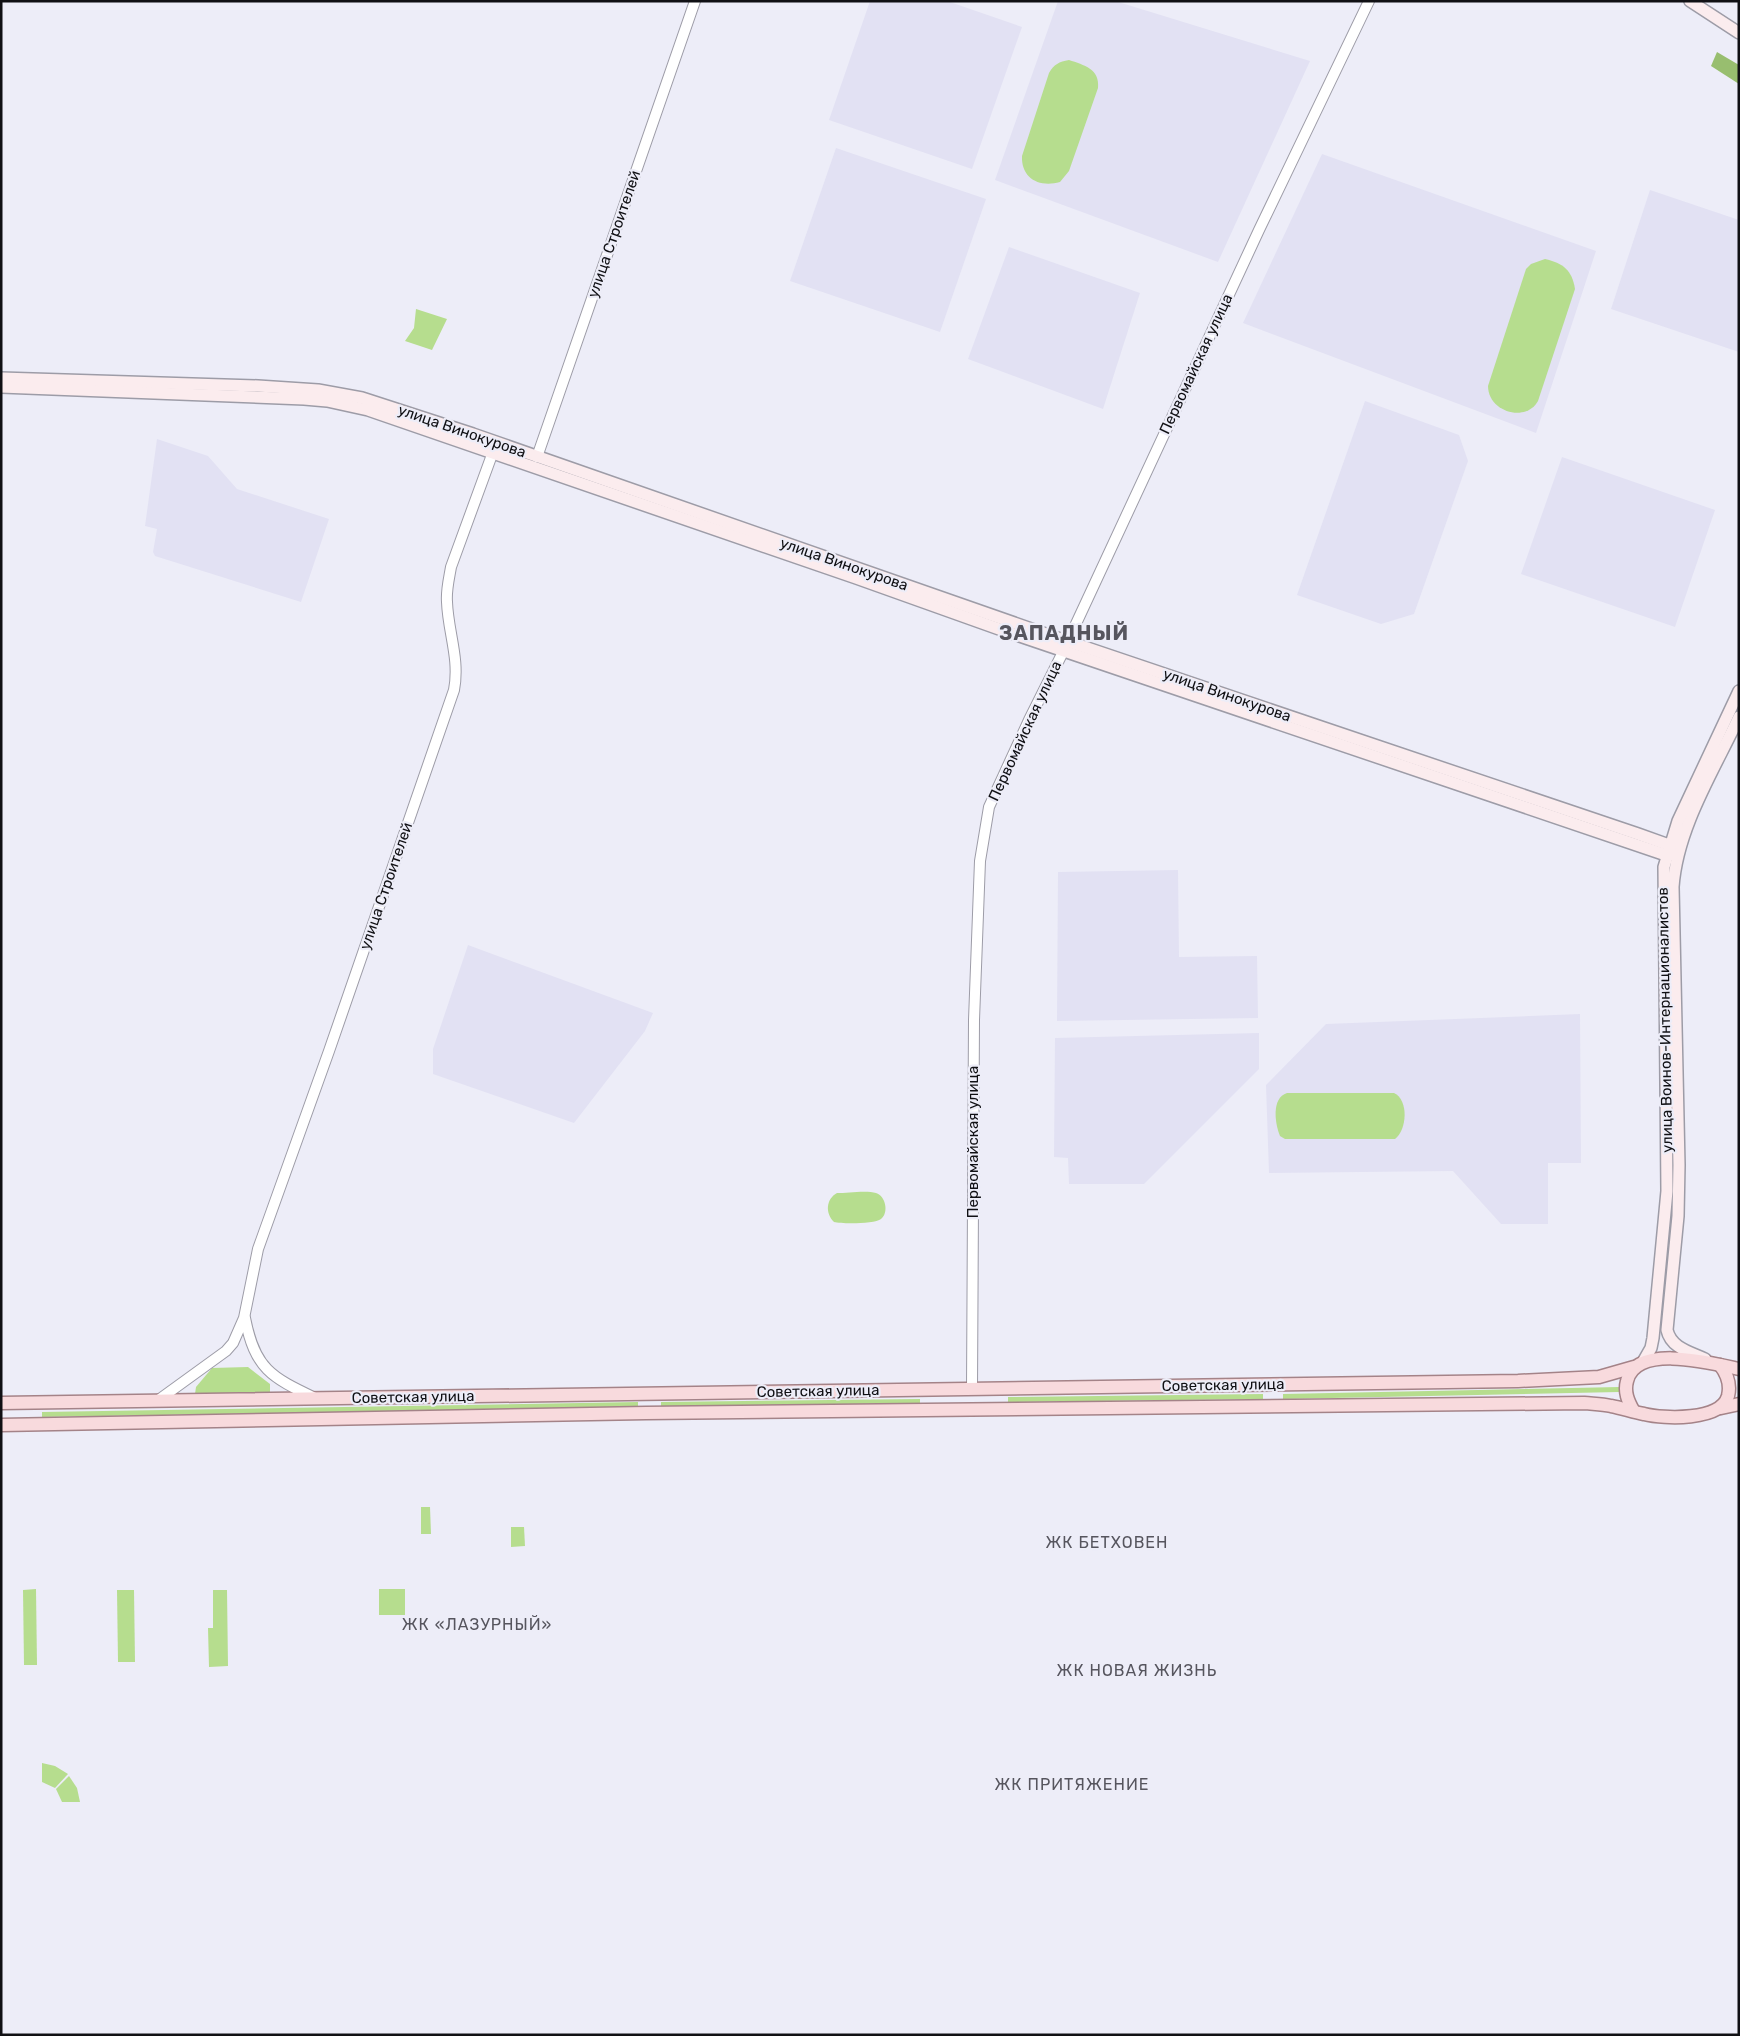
<svg xmlns="http://www.w3.org/2000/svg" width="1740" height="2036" viewBox="0 0 1740 2036" font-family="Rubik,sans-serif">
	<style>
		.built { fill: #e2e1f3 }
		.green { fill: #b6dd8e }
		.forest { fill: #98be6f }
		.lines { fill: none; stroke-linecap: round; stroke-linejoin: round }
		.tertiary-casing { stroke: #9d9ca7; stroke-width: 12 }
		.secondary-casing { stroke: #9d9ca7; stroke-width: 14 }
		.primary-casing { stroke: #a48388; stroke-width: 15 }
		.tertiary { stroke: #fff; stroke-width: 10 }
		.secondary { stroke: #fbecee; stroke-width: 11 }
		.primary { stroke: #f8dadd; stroke-width: 12 }
		.labels { text-anchor: middle; dominant-baseline: central; stroke-width: 4.5; stroke-linejoin: round; paint-order: stroke }
		.street-label { font-size: 15px; fill: #101014; stroke: #ededf8 }
		.neighbourhood-label { font-size: 16px; letter-spacing: 1px; fill: #56555e; stroke: #ededf8 }
		.district-label { font-size: 20px; font-weight: bold; letter-spacing: 1px; fill: #56555e; stroke: #ededf8 }
	</style>
	<rect width="100%" height="100%" fill="#ededf8"/>
	<g class="built">
		<path d="M870 1H947L1022 27 972 169 829 120Z"/>
		<path d="M1058 1H1115L1310 61 1218 262 995 180Z"/>
		<path d="M836 148 986 199 940 332 790 281Z"/>
		<path d="M1322 154 1596 251 1536 433 1243 323Z"/>
		<path d="M1650 190 1739 220V352L1611 309Z"/>
		<path d="M1009 247 1140 293 1103 409 968 359Z"/>
		<path d="M1365 401 1459 435 1468 461 1414 614 1381 624 1297 595Z"/>
		<path d="M157 439 208 456 237 489 329 519 301 602 155 556 153 552 157 529 145 526Z"/>
		<path d="M1562 457 1715 510 1675 627 1521 574Z"/>
		<path d="M1178 870 1179 957 1257 956 1258 1018 1057 1021 1058 872Z"/>
		<path d="M468 945 653 1013 645 1031 574 1123 433 1074V1049Z"/>
		<path d="M1580 1014 1581 1163H1548V1224H1501L1453 1171 1269 1173 1266 1085 1326 1024Z"/>
		<path d="M1259 1033V1069L1144 1184H1069L1068 1158 1054 1157 1055 1038Z"/>
	</g>
	<g class="green">
		<path d="M1069 60C1084 65 1100 69 1098 88L1069 171 1060 182C1039 188 1021 178 1022 156L1049 73C1054 64 1059 62 1069 60Z"/>
		<path d="M1545 259C1563 263 1572 270 1575 289L1538 401C1526 423 1488 412 1488 386L1526 269 1531 264Z"/>
		<path d="M416 309 447 319 432 350 405 341 414 328Z"/>
		<path d="M1287 1093H1394C1409 1100 1407 1130 1395 1139H1285L1280 1136C1275 1124 1271 1098 1287 1093Z"/>
		<path d="M837 1193C847 1193 867 1190 876 1193 886 1196 889 1213 881 1219 875 1224 842 1224 834 1222 825 1213 826 1199 837 1193Z"/>
		<path d="M248 1367 270 1384V1392L195 1394 196 1387 212 1368Z"/>
		<path d="M1619 1387V1392L1283 1399V1394Z"/>
		<path d="M1263 1394V1399L1008 1402V1397Z"/>
		<path d="M920 1399V1403L661 1407V1402Z"/>
		<path d="M638 1402V1407L42 1417V1412Z"/>
		<path d="M421 1507H430L431 1534H421Z"/>
		<path d="M511 1527H524L525 1546 511 1547Z"/>
		<path d="M36 1589 37 1665H24L23 1590Z"/>
		<rect x="379" y="1589" width="26" height="26"/>
		<path d="M117 1590H134L135 1662H118Z"/>
		<path d="M213 1590H227L228 1666 209 1667 208 1628H213Z"/>
		<path d="M42 1763 55 1766 68 1774 55 1788 42 1782Z"/>
		<path d="M69 1776 77 1788 80 1802H62L56 1789Z"/>
	</g>
	<path class="forest" d="M1717 52 1739 65V84L1711 66Z"/>
	<g class="lines">
		<g class="tertiary-casing">
			<g id="tertiary">
				<path d="M537 457 695 1"/>
				<path d="M1068 641 1259 230 1369 1"/>
				<path d="M245 1318C255 1369 271 1377 315 1398"/>
				<path d="M972 1389 974 1020 980 861 989 807 1029 720 1064 650"/>
				<path d="M157 1401 226 1351 233 1343 244 1318 258 1249 329 1051 454 690C460 659 448 632 447 602 446 590 449 579 451 567L493 452"/>
			</g>
		</g>
		<g class="secondary-casing">
			<g id="secondary">
				<path d="M1690 1 1739 33"/>
				<path d="M1 378 258 386 318 390 362 398 473 434 1043 633 1638 834 1669 845 1677 854"/>
				<path d="M1 387 304 399 327 401 368 410 856 578 999 629 1666 855 1677 854"/>
				<path d="M1705 1359C1690 1352 1671 1348 1667 1330L1678 1216 1679 1165 1673 887C1677 828 1714 770 1739 717"/>
				<path d="M1643 1362 1651 1348 1653 1338 1667 1191 1664 867 1678 821 1739 691"/>
			</g>
		</g>
		<g class="primary-casing">
			<g id="primary">
				<path d="M1 1403 1518 1381 1599 1377 1634 1367"/>
				<path d="M1721 1408 1739 1404"/>
				<path d="M1633 1410C1628 1401 1624 1392 1627 1381 1636 1343 1712 1363 1739 1369"/>
				<path d="M1 1425 646 1413 1584 1403C1593 1404 1602 1404 1611 1406 1622 1408 1633 1412 1644 1414 1664 1419 1721 1421 1728 1396 1731 1384 1727 1374 1720 1365"/>
			</g>
		</g>
		<use href="#tertiary" class="tertiary"/>
		<use href="#secondary" class="secondary"/>
		<use href="#primary" class="primary"/>
	</g>
	<g class="labels">
		<g class="street-label">
			<text transform="translate(614 234) rotate(-71)">улица Строителей</text>
			<text transform="translate(1196 364) rotate(-65)">Первомайская улица</text>
			<text transform="translate(462 431) rotate(19)">улица Винокурова</text>
			<text transform="translate(844 564) rotate(19)">улица Винокурова</text>
			<text transform="translate(1227 695) rotate(19)">улица Винокурова</text>
			<text transform="translate(1025 731) rotate(-65)">Первомайская улица</text>
			<text transform="translate(386 886) rotate(-71)">улица Строителей</text>
			<text transform="translate(1665 1020) rotate(-91)">улица Воинов-Интернационалистов</text>
			<text transform="translate(973 1142) rotate(-90)">Первомайская улица</text>
			<text transform="translate(1223 1385) rotate(-1)">Советская улица</text>
			<text transform="translate(818 1391) rotate(-1)">Советская улица</text>
			<text transform="translate(413 1397) rotate(-1)">Советская улица</text>
		</g>
		<g class="neighbourhood-label">
			<text x="1107" y="1542">ЖК БЕТХОВЕН</text>
			<text x="477" y="1624">ЖК «ЛАЗУРНЫЙ»</text>
			<text x="1137" y="1670">ЖК НОВАЯ ЖИЗНЬ</text>
			<text x="1072" y="1784">ЖК ПРИТЯЖЕНИЕ</text>
		</g>
		<g class="district-label">
			<text x="1064" y="633">ЗАПАДНЫЙ</text>
		</g>
	</g>
	<rect width="1740" height="2036" fill="none" stroke="#101014" stroke-width="5"/>
</svg>
